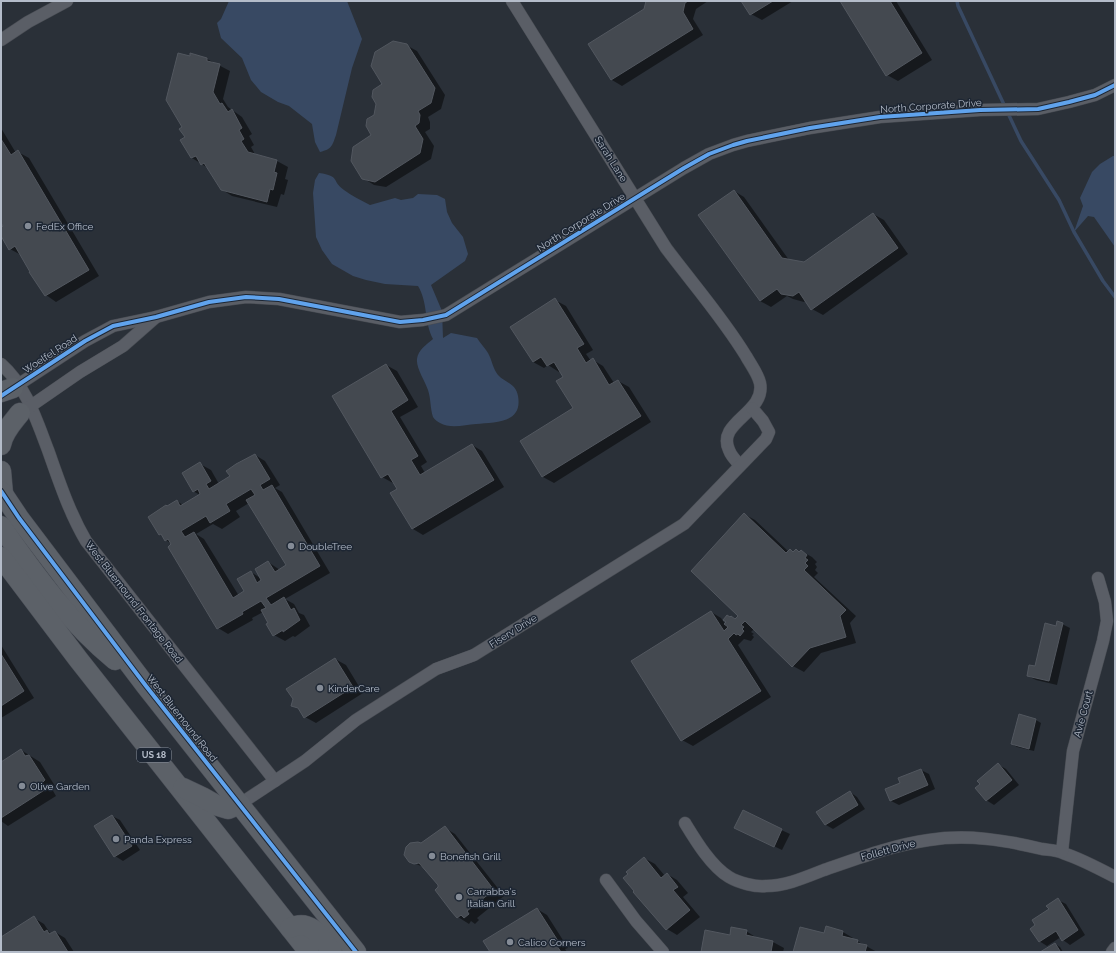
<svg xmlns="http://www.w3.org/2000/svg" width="1116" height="953" viewBox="0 0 1116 953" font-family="Raleway,sans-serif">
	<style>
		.water { fill: #384963 }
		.shadow { fill: #0007; fill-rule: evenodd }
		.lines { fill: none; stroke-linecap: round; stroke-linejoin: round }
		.stream { stroke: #384963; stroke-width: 3.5 }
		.building { fill: #444950; stroke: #52575f; fill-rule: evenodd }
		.minor-casing { stroke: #484c53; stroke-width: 13 }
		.primary-casing { stroke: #484c55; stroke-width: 21 }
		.minor { stroke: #5a5e66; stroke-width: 12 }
		.primary { stroke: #5c6168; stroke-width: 20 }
		.cycleway-casing { stroke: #1d2633; stroke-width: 6 }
		.cycleway { stroke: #60a3ed; stroke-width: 4 }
		.poi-dot { fill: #848b96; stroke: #1d2633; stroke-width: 1.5 }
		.labels { text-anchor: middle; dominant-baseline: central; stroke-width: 3; stroke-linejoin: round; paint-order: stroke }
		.shield { fill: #1d2633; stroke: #878f9c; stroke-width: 1 }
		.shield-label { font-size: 9px; font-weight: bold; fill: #b4bcc9 }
		.street-label { font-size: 10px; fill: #b4bcc9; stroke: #1d2633 }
		.poi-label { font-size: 10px; fill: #b4bcc9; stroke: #1d2633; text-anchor: start }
	</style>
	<rect width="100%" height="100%" fill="#2a3038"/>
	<g class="water">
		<path d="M229 1H347L362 39 352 68 336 135C332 146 332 149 320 152L315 142 312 124 289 106 278 102 261 92 251 80 242 58 221 38 217 23 221 19Z"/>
		<path d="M1113 156H1115V247L1094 217 1088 216 1074 232 1083 206 1080 198 1092 172 1100 164Z"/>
		<path d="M319 173C341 176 331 181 344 190 352 196 361 200 370 205L395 198 401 200 413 198 418 194 437 195 445 199 447 212 452 223 463 237 468 254 465 261 431 285 442 311 443 338 451 333 477 338C480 343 485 348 488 353 492 360 493 369 498 375 505 383 516 383 518 396 523 424 494 422 476 424 465 425 450 429 440 423 437 421 435 420 433 417 430 408 431 399 428 390 425 381 416 368 417 359 418 350 427 344 433 339 424 322 428 302 418 286L385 284 366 280 353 276 332 264 322 250 316 237 313 193 315 180Z"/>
	</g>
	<g class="shadow">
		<path d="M647 1H708L696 9 693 19 703 35 622 86 612 80 590 44 645 9Z"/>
		<path d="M743 1H793L762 20 751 14Z"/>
		<path d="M841 1H896L932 60 898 81 887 75Z"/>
		<path d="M406 45 417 51 445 95 441 109 428 117 430 122V129L425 132 434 146 431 159 386 187 374 185 363 178 373 136 374 116 384 85Z"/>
		<path d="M207 59 230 71 223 99 228 107 242 117 252 134 249 136 254 145 251 147 256 156 277 161 288 167 285 179 288 180 284 195 281 194 277 207 232 196 221 189 208 168 192 158 181 140 186 137 184 127Z"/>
		<path d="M1 128 16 153 18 152 29 158 99 276 56 302 46 295 21 255 10 249 1 234V229L5 227 1 221Z"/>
		<path d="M734 191 744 197 789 260 804 263 873 214 884 220 908 254 823 315 812 309 806 300 804 302 793 299 787 296 771 307 760 301Z"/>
		<path d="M555 300 566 306 593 350 586 354 591 361 593 360 603 366 614 383 618 381 629 387 651 422 554 483 543 477 521 441 574 408 564 377 560 371 559 372 548 365 544 368 533 362Z"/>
		<path d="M386 365 397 371 418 407 400 417 427 462 421 466 425 473 472 445 482 451 504 487 423 535 413 529 392 493 399 489 394 482 393 483 382 477Z"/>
		<path d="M255 455 265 461 280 485 275 488 282 492 330 573 285 599 294 604 299 613 304 615 310 626 295 637 293 636 285 641 274 635 268 625 270 623 263 612 252 618 253 620 228 634 218 628 173 545 166 540 163 536 159 534 177 501 183 505 200 495 193 491 200 464 211 470 219 484 231 476ZM249 503 287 566 280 570 268 562 262 579 251 572 245 592 239 596 204 539 196 534 213 524 222 529 240 517 236 511Z"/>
		<path d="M744 514 755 520 789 552 791 550 794 552 796 550 800 552 801 551 812 557 817 562 815 564 817 567 815 570 818 573 814 577 856 616 850 623 856 643 821 653 804 672 793 666 754 629 751 632 754 634 752 635 754 637 751 641 744 639 738 645 771 697 693 746 682 740 711 612 721 618 725 624 732 617 736 619 740 615Z"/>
		<path d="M1062 624 1070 628 1057 685 1036 680 1028 676 1036 667 1057 627Z"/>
		<path d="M1 645 34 698 1 718Z"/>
		<path d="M335 659 346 665 363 693 316 723 305 717 301 710 292 705Z"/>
		<path d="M1020 716 1036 720 1041 723 1034 751 1017 747 1012 744Z"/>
		<path d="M21 750 40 762 55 786 52 789 56 796 8 826 1 821V763Z"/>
		<path d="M999 765 1006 769 1019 785 994 805 986 800Z"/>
		<path d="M921 770 929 774 935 789 899 805 891 801 887 790 901 784Z"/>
		<path d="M850 792 857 797 865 809 833 829 826 825Z"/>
		<path d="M743 812 790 834 782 850 736 828Z"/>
		<path d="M112 816 120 820 140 850 123 861 115 856Z"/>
		<path d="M445 828 455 834 504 896 477 918 479 920 475 924 471 921 469 924 458 917 436 890 440 887 425 868 412 862 421 845Z"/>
		<path d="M644 858 655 864 665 876 667 874 677 880 688 893 683 897 700 917 677 935 667 929Z"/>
		<path d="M1058 900 1066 904 1085 935 1070 945 1063 940 1061 937 1047 946 1039 941Z"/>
		<path d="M537 909 547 915 568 948 565 949 567 952H491Z"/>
		<path d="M34 918 44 924 50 933 55 932 65 938 74 952H1V938Z"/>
		<path d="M746 931 757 938 773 942 784 948 783 952H702L730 936Z"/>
		<path d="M843 932 853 938V940L857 941 877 952H794L825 934Z"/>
		<path d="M1055 944 1060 947 1063 952H1042Z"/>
	</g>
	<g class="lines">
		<path class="stream" d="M957 1 958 6 1021 141 1059 200 1074 232 1103 281 1115 297"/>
	</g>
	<g class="building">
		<path d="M646 1H688L685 3 683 12 693 29 611 80 588 44 644 9Z"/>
		<path d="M741 1H773L750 15Z"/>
		<path d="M840 1H890L922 53 886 76Z"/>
		<path d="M393 41 407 44 435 88 431 103 418 111 420 115 419 123 415 126 423 139 420 153 375 182 362 179 351 161 353 147 371 135 366 126 367 119 374 115 376 104 372 97 373 90 382 84 371 66 375 52Z"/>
		<path d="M178 53 190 56V53L207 58V61L220 64 213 92 220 104 222 103 228 112 232 109 242 128 239 130 244 139 241 141 248 152 277 160 274 172 277 173 273 190 270 189 267 202 221 190 204 163 201 165 196 156 191 158 180 140 185 137 179 129 182 127 166 100Z"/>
		<path d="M1 139 11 155 18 150 89 270 45 296 29 272H30L15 246 9 250 1 236V228L3 226 1 223Z"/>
		<path d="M734 190 782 258 804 262 873 213 898 248 811 310 799 292 793 296 781 294 777 289 760 301 698 215Z"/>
		<path d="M555 298 584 344 577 348 586 363 593 358 609 385 618 380 641 416 542 477 520 441 573 408 556 381 563 377 554 362 547 366 541 357 533 362 510 327Z"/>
		<path d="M386 364 408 400 391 411 418 456 411 460 420 475 472 444 494 480 412 529 390 493 397 489 388 474 381 478 332 396Z"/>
		<path d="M255 454 270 479 260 485 263 490 272 485 320 566 266 598 271 605 284 597 291 610 294 608 300 620 283 632V630L273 636 266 624 268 623 261 610 266 608 261 601 242 612 243 614 217 629 168 547 171 544 168 539 165 541 161 534 159 535 148 517 166 505 167 506 177 500 180 506 200 494 198 489 193 492 182 473 200 462 211 481 206 484 209 489 230 476 226 471 236 464ZM251 489 255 495 246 500 286 565 275 572 268 561 255 569 261 580 257 583 251 571 237 579 244 591 233 598 194 532 185 537 181 531 206 516 210 523 230 511 226 504Z"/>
		<path d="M744 513 786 553 790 549 793 552 796 549 799 552 801 550 807 555 805 558 808 560 805 563 808 566 804 570 846 610 840 616 846 637 810 648 792 667 745 621 741 625 744 627 742 629 744 631 740 636 738 634 736 635 734 633 728 639 761 691 681 741 631 661 711 611 724 631 728 627 724 624 726 622 723 620 727 615 730 617 731 616 735 619 738 616 691 571Z"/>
		<path d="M1057 621 1063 623 1049 681 1027 676 1029 665 1035 666 1045 623 1056 626Z"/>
		<path d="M1 654 24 691 1 706Z"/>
		<path d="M335 658 353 687 304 718 298 708 291 706 293 699 286 689Z"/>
		<path d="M1019 714 1036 719 1029 749 1011 744Z"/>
		<path d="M21 749 25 756 29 755 45 780 42 783 46 789 1 818V762Z"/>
		<path d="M998 763 1012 780 986 801 975 788 980 784 977 781Z"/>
		<path d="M921 769 928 785 890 801 885 789 900 783 898 778Z"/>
		<path d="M850 791 858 805 825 825 816 812Z"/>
		<path d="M743 810 782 829 774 847 734 828Z"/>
		<path d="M112 815 132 846 114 857 94 826Z"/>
		<path d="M445 826 494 890 467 911 469 914 464 918 461 915 457 918 451 911 435 890 438 887V885L419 863 414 864 409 862 404 855 406 847 410 843 418 842 421 843Z"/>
		<path d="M644 857 661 878 667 873 678 887 673 890 690 910 666 930 633 892 634 891 623 878 628 874 626 872Z"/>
		<path d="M1058 898 1078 930 1062 941 1056 931 1039 942 1030 929 1035 925 1032 920 1049 909 1046 906Z"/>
		<path d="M537 908 558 941 555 943 561 952H490L483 941Z"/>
		<path d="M34 916 44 932 47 930 49 934 55 931 68 952H1V937Z"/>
		<path d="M826 926 843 931 842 936 858 940 857 943 867 945 865 952H793L800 927 824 933Z"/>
		<path d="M731 927 747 930 746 935 773 941 771 952H701L705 930 730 935Z"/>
		<path d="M1055 943 1060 951 1058 952H1040Z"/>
	</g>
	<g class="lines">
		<g class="minor-casing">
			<g id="minor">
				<path d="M512 1 666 248C693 284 723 318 746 356 751 365 758 374 760 383 766 413 716 422 729 450 731 456 736 461 740 465"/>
				<path d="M1 40 28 22 67 1"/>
				<path d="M1 364C26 386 36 419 48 450 59 481 69 512 86 541L275 781"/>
				<path d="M7 392 85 341 113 326 156 317 209 302 246 297 279 299 400 322 423 320 446 315 684 168 709 154 733 145 747 141 810 128 880 117 980 110 1038 109 1069 102 1095 95 1115 85"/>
				<path d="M25 410 80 372 123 346 156 317"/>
				<path d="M240 804 305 761 356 720 436 669 474 655 684 524 766 439 769 432 763 421 752 408"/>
				<path d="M685 823C696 841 711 866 729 877 739 883 755 887 766 886 786 886 806 877 824 870 859 858 893 845 929 840 967 834 1005 840 1042 849 1049 850 1056 850 1063 853 1081 859 1098 868 1115 877"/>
				<path d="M1062 852 1073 751 1103 641 1107 621 1105 602 1098 578"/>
				<path d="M606 880 636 921 663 952"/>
				<path d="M1112 952 1115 948"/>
			</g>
		</g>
		<g class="primary-casing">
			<g id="primary">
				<path d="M1 392 13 388"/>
				<path d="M1 445C3 432 13 422 20 413"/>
				<path d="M1 471 3 494"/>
				<path d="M1 491 19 518 146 686 356 952"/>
				<path d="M1 526C34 574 70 623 115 660"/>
				<path d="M1 557 78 659 309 952"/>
				<path d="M183 788 202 797 218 806 228 809 240 804"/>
				<path d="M290 928C311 918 321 937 332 952"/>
			</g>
		</g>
		<use href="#minor" class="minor"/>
		<use href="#primary" class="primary"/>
		<g class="cycleway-casing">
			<g id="cycleway">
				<path d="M1 396 85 341 113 326 156 317 209 302 246 297 279 299 400 322 423 320 446 315 684 168 709 154 733 145 747 141 810 128 880 117 980 110 1038 109 1069 102 1095 95 1115 85"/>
				<path d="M1 491 19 518 146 686 356 952"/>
			</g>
		</g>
		<use href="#cycleway" class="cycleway"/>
	</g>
	<g class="poi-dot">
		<circle cx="28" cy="226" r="4"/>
		<circle cx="291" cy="546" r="4"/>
		<circle cx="320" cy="688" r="4"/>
		<circle cx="22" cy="786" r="4"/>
		<circle cx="116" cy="839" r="4"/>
		<circle cx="432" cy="856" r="4"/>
		<circle cx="459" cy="897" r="4"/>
		<circle cx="510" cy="942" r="4"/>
	</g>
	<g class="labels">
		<rect class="shield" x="137" y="748" width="34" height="14" rx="3"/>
		<g class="shield-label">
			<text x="154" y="755">US 18</text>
		</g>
		<g class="street-label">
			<text transform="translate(931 106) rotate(-4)">North Corporate Drive</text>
			<text transform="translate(611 159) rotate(58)">Sarah Lane</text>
			<text transform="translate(581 222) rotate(-32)">North Corporate Drive</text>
			<text transform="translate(50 354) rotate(-33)">Woelfel Road</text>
			<text transform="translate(134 602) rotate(52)">West Bluemound Frontage Road</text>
			<text transform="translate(513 631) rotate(-32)">Fiserv Drive</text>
			<text transform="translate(1083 714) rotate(-75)">Avie Court</text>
			<text transform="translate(182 718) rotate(52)">West Bluemound Road</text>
			<text transform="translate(888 850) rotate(-15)">Follett Drive</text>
		</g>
		<g class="poi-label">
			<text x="36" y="226">FedEx Office</text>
			<text x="299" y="546">DoubleTree</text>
			<text x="328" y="688">KinderCare</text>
			<text x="30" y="786">Olive Garden</text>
			<text x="124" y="839">Panda Express</text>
			<text x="440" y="856">Bonefish Grill</text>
			<text x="467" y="891">Carrabba's<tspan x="467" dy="12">Italian Grill</tspan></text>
			<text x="518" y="942">Calico Corners</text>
		</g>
	</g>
	<rect width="1116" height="953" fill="none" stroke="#b4bcc9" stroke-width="4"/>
</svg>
